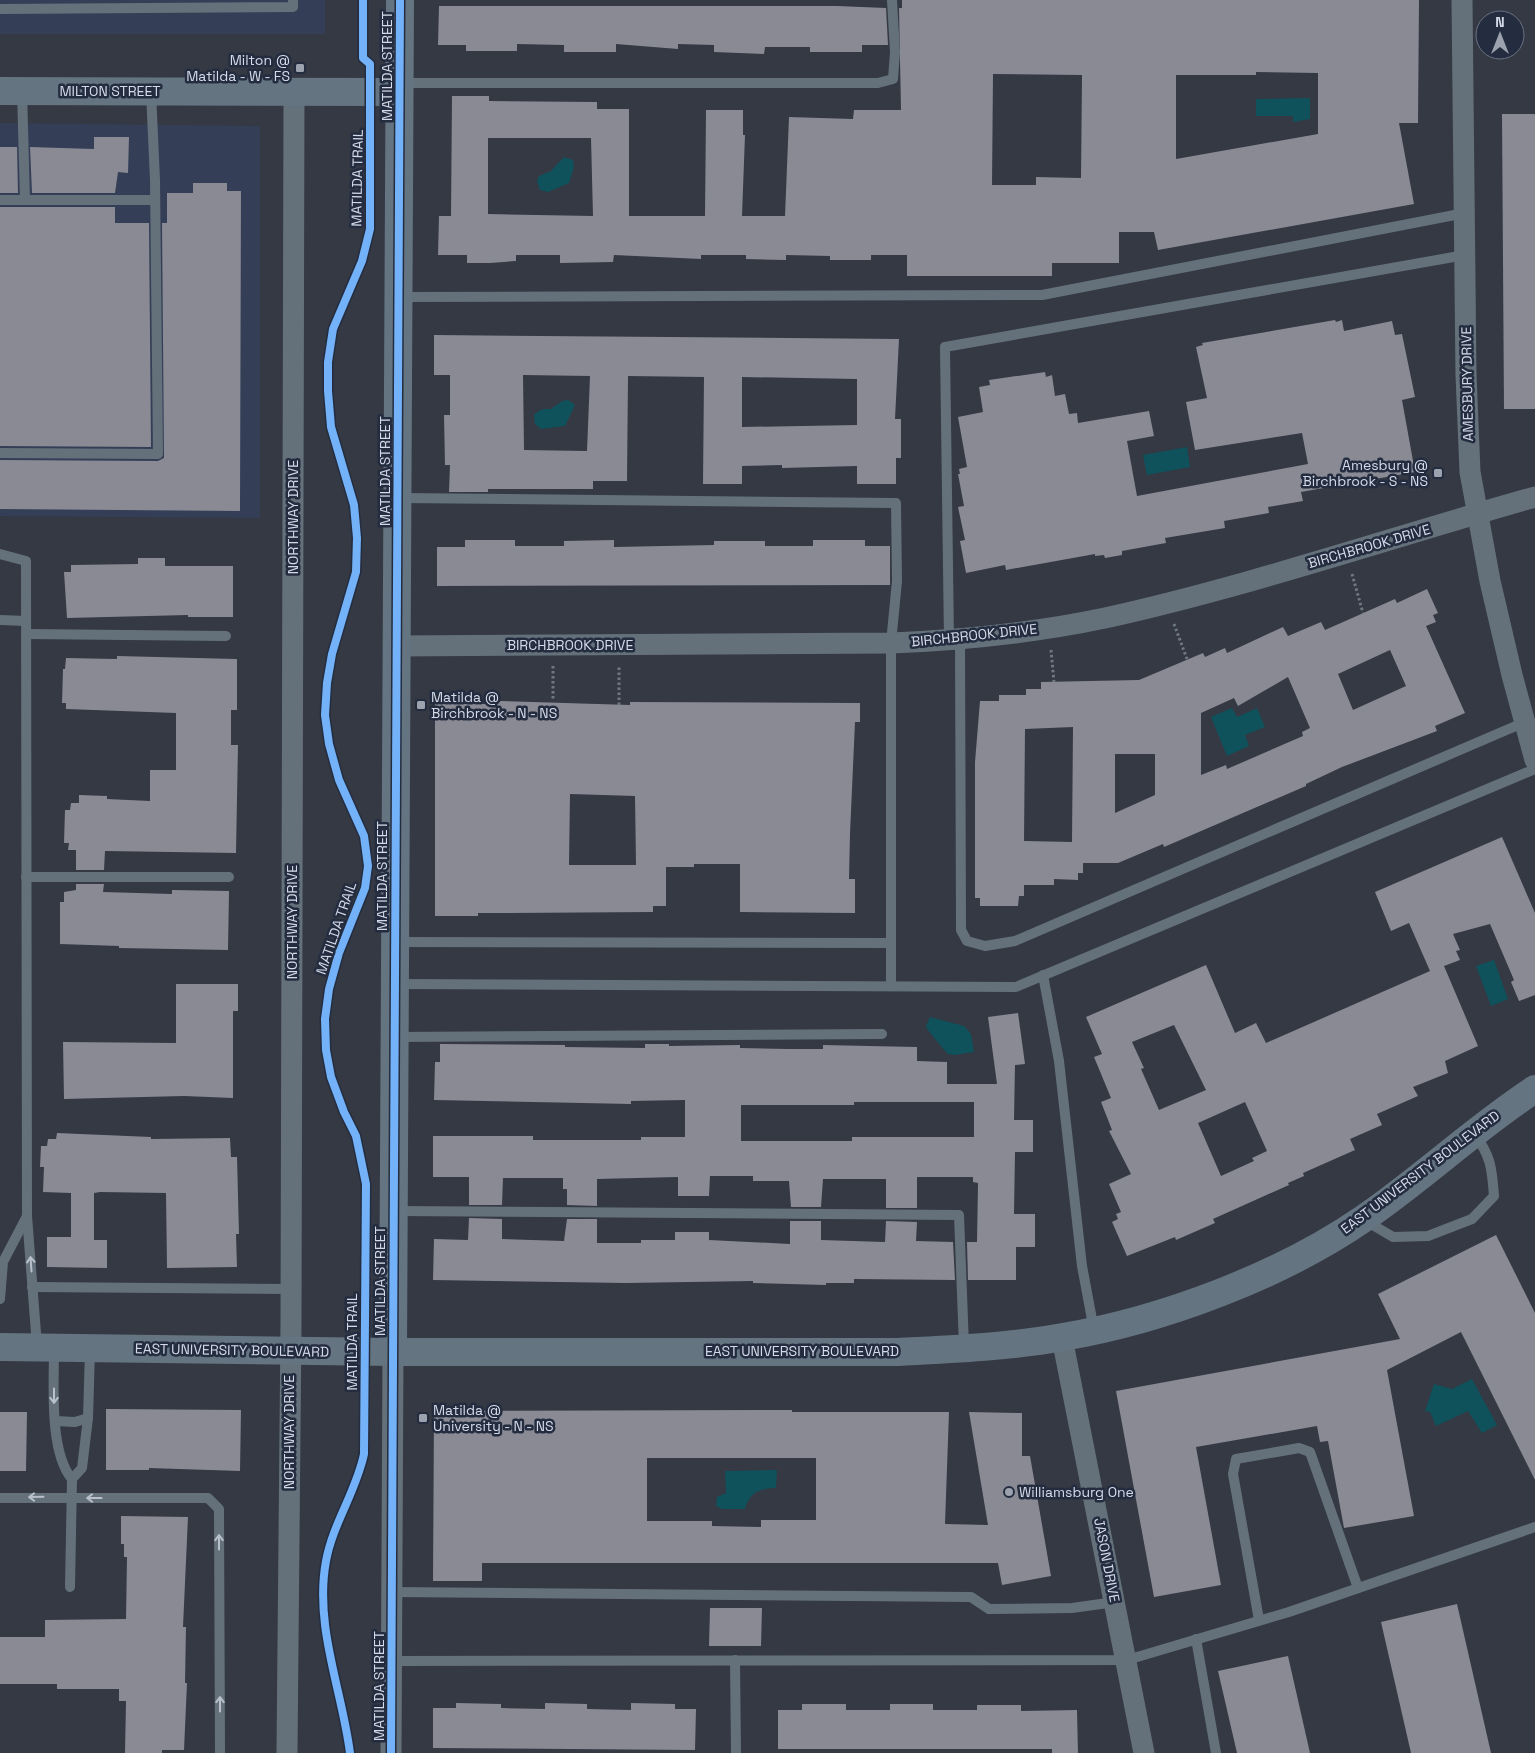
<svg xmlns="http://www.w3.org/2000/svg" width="1535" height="1753" viewBox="0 0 1535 1753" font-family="'Space Grotesk',sans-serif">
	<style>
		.built { fill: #343f57 }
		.water { fill: #0f525c }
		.building { fill: #898a94; fill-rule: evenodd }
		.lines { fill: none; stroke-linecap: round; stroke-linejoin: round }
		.path { stroke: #6f7881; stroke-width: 3; stroke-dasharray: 2.5 2.5; stroke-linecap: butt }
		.lane { stroke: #64717b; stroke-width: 10 }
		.street { stroke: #64717b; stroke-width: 21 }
		.secondary { stroke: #647480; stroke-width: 28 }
		.cycleway-casing { stroke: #242d40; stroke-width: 11 }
		.cycleway { stroke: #73b2f8; stroke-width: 8 }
		.oneway { stroke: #b8c0cc }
		.poi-dot { fill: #9ca2ae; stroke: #242d40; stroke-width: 2 }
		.labels { text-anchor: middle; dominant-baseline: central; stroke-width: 5; stroke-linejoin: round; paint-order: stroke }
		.poi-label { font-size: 14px; fill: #d4dae7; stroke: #242d40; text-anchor: start }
		.street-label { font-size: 14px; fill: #d4dae7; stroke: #242d40 }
	</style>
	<rect width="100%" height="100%" fill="#343944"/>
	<g class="built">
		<rect x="0" y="0" width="325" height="34"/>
		<path d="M0 123 260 126V518L0 516Z"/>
	</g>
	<g class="water">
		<path d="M1310 98V119L1293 122V116H1256V99Z"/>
		<path d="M564 157 573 160 574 167 569 183 548 192 540 190 537 181 539 176 551 171Z"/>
		<path d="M568 400 575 405 565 426 541 429 535 424 534 415C540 409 543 409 551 409L562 401Z"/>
		<path d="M1187 447 1190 467 1147 475 1143 455Z"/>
		<path d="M1232 708 1237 717 1257 708 1265 727 1245 735 1249 746 1227 756 1211 717Z"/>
		<path d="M1494 960 1508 999 1491 1006 1476 966Z"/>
		<path d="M930 1017 964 1026 971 1034 974 1052 955 1055 948 1054C945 1051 926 1029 926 1026Z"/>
		<path d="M1472 1379 1497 1425 1482 1433 1468 1411 1436 1426 1430 1412 1425 1411 1434 1384 1452 1389Z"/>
		<path d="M777 1470 776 1488C761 1488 749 1492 745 1509H722L716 1506 717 1497 726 1493 725 1471Z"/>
	</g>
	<g class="building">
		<path d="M902 0H1419L1418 123H1399L1414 204 1158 250 1154 232H1119V263H1052V276H907V255H871V260H830V256L786 255V260L746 259V255H701V259L614 255 613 262 560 263V255H516V261L490 263H467V255H438L439 216H451L452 96H489V101L597 102V109H629V216H705L706 110H743V135H745L742 216H785L789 117 853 119 854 110H901L899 8H902ZM1256 72 1318 73V134L1176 159V75H1256ZM993 74 1082 75 1081 178 1036 177V185H992ZM488 138H591L593 216 488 214Z"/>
		<path d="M439 6H837L886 8 888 45H862V52H810V47H765L764 54 714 52V45L678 44V49L616 44V52H564V45L517 44V51H466V45H438Z"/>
		<path d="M1502 114H1535V409H1504Z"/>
		<path d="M94 137H129L128 173 118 172 115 193H32L30 147 94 149Z"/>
		<path d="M0 147H17L18 193H0Z"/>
		<path d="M193 183H227V191H241L240 511 0 509V460L158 461 164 458 162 223H167V193H193Z"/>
		<path d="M0 207H115V223H149L151 447 0 446Z"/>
		<path d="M1335 320 1336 322 1342 320 1344 331 1392 321 1395 335 1402 334 1415 397 1402 400 1415 472 1301 492 1303 501 1268 507 1269 513 1224 521 1225 528 1165 538 1166 543 1122 551V555L1105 558 1104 555 1095 556V554L1006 570 1005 565 966 573 960 541 965 540 958 507 964 506 958 474H960L959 469 967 467 958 417 983 412 979 387 990 385 989 380 1045 372 1046 377 1052 375 1055 396 1065 394 1069 414 1077 413 1078 423 1149 411 1154 436 1127 441 1137 496 1308 464 1302 433 1195 450 1186 402 1207 398 1196 347 1203 345 1202 343Z"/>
		<path d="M434 335 899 339 895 419H901V458H896V484H857V466L782 468V465L742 466V484H703L704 377 628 376 627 481H593V489H488V492H449L450 465H445L444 415H450V375H434ZM523 375 590 376 587 451 524 450ZM742 377 857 379V425L742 427Z"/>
		<path d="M465 540H515V546H564V541L614 540V547L714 545V541H765V546H813V540H865V546H890V585L437 586V547H465Z"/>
		<path d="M138 558H165V566H233V617H188V615L67 618 64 572H71V565L138 564Z"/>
		<path d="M1427 589 1438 613 1433 615 1436 622 1426 626 1465 713 1435 726 1437 731 1342 767 1306 784V786L1164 847 1163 844 1118 863H1083V873H1078V880L1054 879V885H1024V896H1019L1018 906H980V898H975V762L980 701H999V695H1026V689H1041V682L1139 680 1203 653 1205 657 1225 648 1227 653 1283 627 1288 636 1321 622 1325 630 1395 599 1397 603ZM1390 650 1406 686 1353 710 1338 674ZM1288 677 1310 728 1302 732 1303 736 1227 769 1226 765 1201 775V713L1234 698 1238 706ZM1073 727 1072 842 1024 841 1025 729ZM1115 754H1155V795L1115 813Z"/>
		<path d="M117 656 237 659V710H231V745H238L236 853 105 851 104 870H76V850H68L69 843H64L65 810H70L71 803H79V795L107 796V799L150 801V770H176V713L66 709V703H62L63 669H65L66 658 117 659Z"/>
		<path d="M498 701 630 705V702L860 703V722H855L850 834 849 879H855V913L740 912V864H694V867H666V906H653V912L498 913H478V916H435V704H498ZM570 794 635 796 636 865H569Z"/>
		<path d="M1502 837 1535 913V995L1519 1001 1511 982 1514 980 1490 924 1453 934 1460 950 1456 951 1460 960 1444 966 1478 1046 1445 1061 1448 1073 1413 1087 1418 1096 1377 1114 1382 1125 1350 1139 1355 1150 1303 1173 1304 1176 1288 1183 1289 1185 1213 1219 1215 1223 1176 1240 1175 1237 1127 1256 1112 1222 1118 1219 1116 1214 1121 1212 1109 1184 1131 1174 1109 1131 1112 1130 1101 1102 1111 1098 1094 1057 1102 1054 1086 1017 1206 965 1235 1033 1256 1023 1266 1043 1430 971 1409 923 1391 931 1375 892ZM1174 1025 1206 1090 1159 1110 1141 1069 1144 1068 1132 1042ZM1245 1102 1267 1151 1252 1158 1254 1161 1221 1176 1198 1123Z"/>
		<path d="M76 884H104L103 892 172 894V890L229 891 228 950 119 948V946L60 944V902H64V892L76 890Z"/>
		<path d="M176 984H238V1011H233V1098L184 1096 64 1099 63 1042 176 1043Z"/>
		<path d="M1018 1013 1025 1064 1015 1065 1014 1120H1033V1152H1015L1014 1214H1035V1247H1016V1280H968L967 1242H977L978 1183 973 1182V1177H917V1208H886V1179H823L821 1207H791L789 1181H753V1176H710L709 1196H678V1177L597 1179V1206L567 1205V1189H563V1178H503L502 1205H469V1177H433V1136H533V1140H641V1137H685V1100L631 1101V1104L434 1100 435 1062H440V1044L565 1045V1047L645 1048V1044H669V1046L740 1045V1048L788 1049H823V1045L917 1047V1061L947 1062V1084H997L988 1017ZM854 1102H974V1137H852V1141H741V1105H854Z"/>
		<path d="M57 1133 151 1137V1139L230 1138 231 1157H237L239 1234H236L237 1267 167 1268 166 1193 100 1192 94 1193V1240H107V1268L47 1267V1237H71V1193L43 1192 44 1167H40L41 1146H47L48 1139H56Z"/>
		<path d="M469 1218 502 1219V1239L564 1241 567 1219H597V1243H641V1240H675V1232H709V1240L790 1244V1221H821V1240L885 1242 886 1221 917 1222 916 1241 953 1242 955 1280 854 1279V1283H826V1285L753 1283V1281L626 1283 433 1280 434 1239 468 1240Z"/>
		<path d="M1496 1235 1535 1313V1480L1461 1332 1387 1370 1414 1516 1344 1528 1328 1441 1320 1442 1317 1426 1196 1447 1221 1585 1154 1597 1116 1391 1400 1339 1378 1294Z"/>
		<path d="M106 1409 241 1410 240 1471 149 1468V1470H106Z"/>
		<path d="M792 1410V1412H949L945 1524 988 1525 969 1412 1022 1413V1456H1030L1051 1576 1002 1585 998 1563H482V1581H433L434 1411ZM647 1458H816V1520H761V1527L712 1526V1521H647Z"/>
		<path d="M0 1412H27L26 1471H0Z"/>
		<path d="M121 1516 188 1517 183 1627H186L185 1683H187L184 1750H162V1753H125L126 1701H119V1689H57V1684H0V1637H45V1620L126 1619 127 1557H124V1544H121Z"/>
		<path d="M1457 1604 1491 1753H1411L1381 1622Z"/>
		<path d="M710 1608H762L761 1646H709Z"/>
		<path d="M1288 1656 1310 1753H1237L1218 1671Z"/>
		<path d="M456 1703 501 1704V1708L545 1709V1703L587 1704V1709L631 1710V1703L675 1704V1709H696L695 1750 433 1748V1708H456Z"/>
		<path d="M802 1704H846V1710H890V1704H933V1710H977V1705H1021V1711L1077 1710 1078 1753H1052V1749H778V1710H802Z"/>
	</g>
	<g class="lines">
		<g class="path">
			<path d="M1352 574 1363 613"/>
			<path d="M1174 624 1187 659"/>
			<path d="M1051 650 1054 682"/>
			<path d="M553 666V701"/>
			<path d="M619 705V666"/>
		</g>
		<g class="lane">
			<path d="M0 9 293 7V0"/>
			<path d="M400 83H878L893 79 895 52 892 0"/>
			<path d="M22 91 25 200"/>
			<path d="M0 200H155"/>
			<path d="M399 297 1042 295 1465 213"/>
			<path d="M0 453 158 454 155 180 151 92"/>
			<path d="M398 498 896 503 897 581 891 643V986"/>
			<path d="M0 554 26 561 27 1216 37 1346"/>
			<path d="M0 620 26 621"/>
			<path d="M26 634 226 636"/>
			<path d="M960 639 961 930 967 941 985 946 1015 941 1525 722"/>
			<path d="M949 640 945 347 1465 255"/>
			<path d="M26 877H229"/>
			<path d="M396 942 891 943"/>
			<path d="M1043 975 1059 1061 1082 1266 1094 1330"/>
			<path d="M396 984 1016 987 1535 769"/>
			<path d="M395 1037 882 1034"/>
			<path d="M394 1211 959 1215 964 1346"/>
			<path d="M1366 1221 1393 1237 1428 1236 1472 1219 1494 1196C1492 1169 1491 1155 1474 1134"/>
			<path d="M32 1287 291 1289"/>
			<path d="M0 1299 3 1262 27 1216"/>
			<path d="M54 1349C54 1385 49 1452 72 1479"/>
			<path d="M55 1421 75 1422 88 1418"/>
			<path d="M72 1479 82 1468 88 1418 90 1350"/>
			<path d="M0 1498H208L219 1509 220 1753"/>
			<path d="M70 1587 72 1479"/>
			<path d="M391 1592 971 1597 989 1609 1072 1608 1115 1602"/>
			<path d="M1259 1620 1233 1474 1236 1459 1299 1448 1310 1452 1358 1588"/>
			<path d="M1196 1639 1216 1753"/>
			<path d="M735 1660 736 1753"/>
			<path d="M391 1661 1127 1660 1289 1612 1535 1527"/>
		</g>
		<g class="street">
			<path d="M1462 0 1466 375 1470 472 1490 581 1512 675 1535 760"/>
			<path d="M396 646 891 643C962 640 1034 633 1105 618 1250 586 1392 537 1535 497"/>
			<path d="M1062 1338 1144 1753"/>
			<path d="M287 1753 291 1323 294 91"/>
			<path d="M391 1753 393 1352"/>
		</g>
		<g class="secondary">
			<path d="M0 91 399 92"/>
			<path d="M0 1347 393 1352H898C953 1349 1009 1347 1063 1337 1163 1320 1280 1276 1363 1219 1423 1178 1475 1128 1535 1089"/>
			<path d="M393 1352 400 0"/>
		</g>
		<g class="cycleway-casing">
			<g id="cycleway">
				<path d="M350 1753C342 1690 314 1626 326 1561 333 1523 356 1492 364 1454L366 1184 356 1136 344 1112 331 1077 326 1050 325 1019 329 989 339 953 365 888 368 866 364 836 339 780 329 744 325 715 327 683 332 654 356 572 357 538 354 505 331 427 328 391V362L333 329 362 261 370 229V64L363 58V0"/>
				<path d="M391 1753 400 0"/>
			</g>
		</g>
		<use href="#cycleway" class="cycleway"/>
	</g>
	<defs><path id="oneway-shaft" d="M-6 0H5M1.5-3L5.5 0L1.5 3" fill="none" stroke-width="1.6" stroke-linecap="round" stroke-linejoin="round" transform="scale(1.25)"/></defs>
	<g class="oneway">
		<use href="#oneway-shaft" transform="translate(31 1264) rotate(-94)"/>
		<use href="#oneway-shaft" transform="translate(54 1396) rotate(90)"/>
		<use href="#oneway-shaft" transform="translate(36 1497) rotate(179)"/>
		<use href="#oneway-shaft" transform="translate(94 1498) rotate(180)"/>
		<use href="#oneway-shaft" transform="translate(219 1542) rotate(-90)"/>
		<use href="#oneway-shaft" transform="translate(220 1704) rotate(-90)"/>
	</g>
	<g class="poi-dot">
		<rect x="295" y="63" width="10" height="10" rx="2.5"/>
		<rect x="1433" y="468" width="10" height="10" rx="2.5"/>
		<rect x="416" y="700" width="10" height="10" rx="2.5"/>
		<rect x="418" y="1413" width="10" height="10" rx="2.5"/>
		<circle cx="1009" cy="1492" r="5"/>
	</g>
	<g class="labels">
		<g class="poi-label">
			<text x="290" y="60" text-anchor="end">Milton @<tspan x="290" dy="16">Matilda - W - FS</tspan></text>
			<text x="1428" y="465" text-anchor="end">Amesbury @<tspan x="1428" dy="16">Birchbrook - S - NS</tspan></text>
			<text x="431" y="697">Matilda @<tspan x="431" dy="16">Birchbrook - N - NS</tspan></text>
			<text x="433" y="1410">Matilda @<tspan x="433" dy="16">University - N - NS</tspan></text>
			<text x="1019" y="1492">Williamsburg One</text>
		</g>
		<g class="street-label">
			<text transform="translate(387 66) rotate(-90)">MATILDA STREET</text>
			<text x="110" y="91">MILTON STREET</text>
			<text transform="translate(357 178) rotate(-89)">MATILDA TRAIL</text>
			<text transform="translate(1467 384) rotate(-91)">AMESBURY DRIVE</text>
			<text transform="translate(385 471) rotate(-90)">MATILDA STREET</text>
			<text transform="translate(293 517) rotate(-90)">NORTHWAY DRIVE</text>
			<text transform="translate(1369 546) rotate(-16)">BIRCHBROOK DRIVE</text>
			<text transform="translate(974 635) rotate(-6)">BIRCHBROOK DRIVE</text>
			<text x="570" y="645">BIRCHBROOK DRIVE</text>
			<text transform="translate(382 876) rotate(-90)">MATILDA STREET</text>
			<text transform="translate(292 922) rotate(-90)">NORTHWAY DRIVE</text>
			<text transform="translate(336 928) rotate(-71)">MATILDA TRAIL</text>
			<text transform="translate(1420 1172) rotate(-37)">EAST UNIVERSITY BOULEVARD</text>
			<text transform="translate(380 1281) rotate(-90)">MATILDA STREET</text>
			<text transform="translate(352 1342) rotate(-90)">MATILDA TRAIL</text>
			<text transform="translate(232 1350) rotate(1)">EAST UNIVERSITY BOULEVARD</text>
			<text x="802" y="1351">EAST UNIVERSITY BOULEVARD</text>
			<text transform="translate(289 1432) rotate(-90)">NORTHWAY DRIVE</text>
			<text transform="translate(1107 1560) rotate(79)">JASON DRIVE</text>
			<text transform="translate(379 1686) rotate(-90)">MATILDA STREET</text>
		</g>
	</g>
	<g transform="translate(1500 35)"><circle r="24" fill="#242d40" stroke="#6a7283"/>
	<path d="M0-4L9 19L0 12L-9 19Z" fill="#9ca2ae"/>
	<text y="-8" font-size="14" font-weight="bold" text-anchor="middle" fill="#d4dae7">N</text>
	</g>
</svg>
